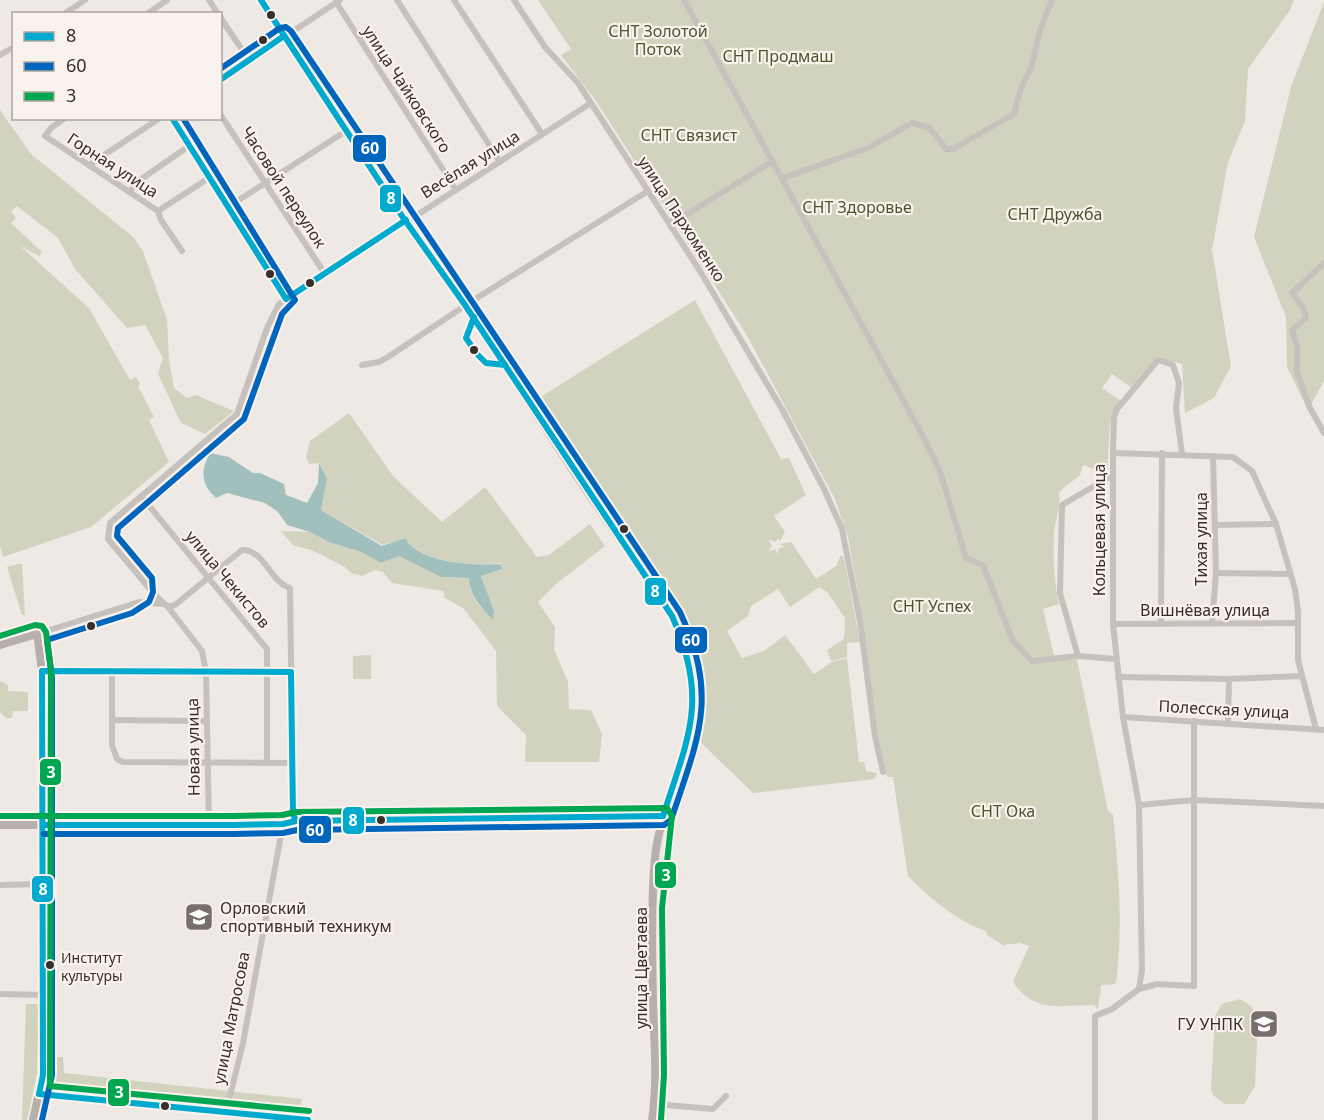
<svg xmlns="http://www.w3.org/2000/svg" width="1324" height="1120" viewBox="0 0 1324 1120" font-family="'Noto Sans',sans-serif">
	<style>
		.green { fill: #d1d3bf }
		.water { fill: #a1c0bd }
		.lines { fill: none; stroke-linecap: round; stroke-linejoin: round }
		.minor { stroke: #c7c1bd; stroke-width: 6 }
		.major { stroke: #b6afac; stroke-width: 8 }
		.bus-1-casing { stroke: #faf2ec; stroke-width: 10 }
		.bus-2-casing { stroke: #faf2ec; stroke-width: 10 }
		.bus-3-casing { stroke: #faf2ec; stroke-width: 10 }
		.bus-1 { stroke: #00a9ce; stroke-width: 6 }
		.bus-2 { stroke: #0065bd; stroke-width: 6 }
		.bus-3 { stroke: #00a651; stroke-width: 6 }
		.bus-dot { fill: #382e2b; stroke: #faf2ec; stroke-width: 2 }
		.labels { text-anchor: middle; dominant-baseline: central; stroke-width: 4.5; stroke-linejoin: round; paint-order: stroke }
		.bus-label { font-size: 14px; fill: #382e2b; stroke: #faf2ec; text-anchor: start }
		.park-label { font-size: 16px; fill: #4b562f; stroke: #faf2ec }
		.street-label { font-size: 16px; fill: #382e2b; stroke: #faf2ec }
		.poi-label { font-size: 16px; fill: #382e2b; stroke: #faf2ec; text-anchor: start }
		.line-badge { stroke: #faf2ec; stroke-width: 2 }
		.badge-label { font-size: 16px; text-anchor: middle; font-weight: bold; fill: #fff }
	</style>
	<rect width="100%" height="100%" fill="#eee9e4"/>
	<g class="green">
		<path d="M538 0H1294L1290 10 1248 69 1245 121 1228 162 1212 250 1231 366 1214 398 1185 413 1182 364 1158 358 1132 388 1112 374 1102 388 1121 401 1110 423 1107 474 1083 465 1080 475 1059 492C1061 507 1055 519 1054 533 1053 555 1054 583 1059 604L1043 609 1055 660H1077L1108 811 1113 815C1119 875 1123 924 1116 984L1101 985 1098 1009 1094 1005C1059 1005 1035 1014 1013 982L1029 946 1020 943 1003 945 987 935 986 931C955 920 931 899 908 876L893 777H887L877 731 861 612 848 537 834 497 745 332 596 101 561 55 571 49Z"/>
		<path d="M1324 2V381L1308 410 1287 367 1286 317 1254 237 1291 87Z"/>
		<path d="M0 110 31 154 133 237 143 251 167 320 169 360 174 388 187 398 196 395 234 411 205 434 181 423 158 374 163 358 145 325 127 328 75 269 58 238 17 206 11 211 16 218 11 223 42 252 39 256 20 246 89 308 130 380 136 377 140 384 138 386 154 417 149 420 169 462 91 527 3 557 0 546Z"/>
		<path d="M695 300 781 459 789 458 806 495 774 516 785 532 779 543V538L775 542 768 539 772 546 768 552 775 549 778 554 779 548 785 547 780 544 791 542 816 579 836 566 841 555 844 558 860 642 847 643V657L831 661 827 650 844 639 845 618 827 592 819 587 790 607 778 589 751 606 748 616 727 631 742 658 764 651 785 635 814 674 832 662 847 658 859 762H864L866 771 877 773 874 779 753 793 695 737C698 716 702 695 698 675 696 660 690 648 690 633L684 627 634 553 636 545 622 526 620 527 540 403 541 397 550 391Z"/>
		<path d="M349 413 393 476 442 522 485 487 537 557 549 555 590 524 605 546 556 584 538 602 555 627 554 649 568 682 569 709 591 710 602 734 599 762H525L526 735 497 706 496 651 464 609 445 598 443 591 392 583 383 572 375 570 362 576 351 573 345 567 314 551 293 545 281 531 310 532 327 542 361 552 381 563 399 556 441 577 469 578C468 595 481 609 493 619L494 611 481 576 503 569 500 563C475 566 419 563 405 538L383 545 321 510 327 477 319 463 309 464 306 457 310 441Z"/>
		<path d="M18 564H22L25 615H22L7 567Z"/>
		<path d="M371 655V679H353V656Z"/>
		<path d="M0 681 8 685V691L28 692V711H13L12 718H6L0 712Z"/>
		<path d="M1240 999 1251 1006 1258 1019 1255 1086 1244 1104H1224L1213 1095 1211 1088 1215 1016 1222 1004Z"/>
		<path d="M26 1004H39L37 1073 27 1120H22Z"/>
		<path d="M52 1057H63L64 1073 302 1099 298 1114 57 1090 53 1085Z"/>
	</g>
	<path class="water" d="M210 453 229 457 253 473H260L284 484 286 495 307 503 318 483 319 463 327 478 321 510 382 546 405 538C418 563 475 566 500 564L503 569 481 576 494 611 493 620C481 607 469 595 469 578L441 577 399 556 381 563 361 552 328 542 310 532 287 525 278 512 265 503 227 493 216 498C201 484 200 471 210 453Z"/>
	<g class="lines">
		<g class="minor">
			<path d="M209 0 218 14"/>
			<path d="M397 0 500 162"/>
			<path d="M454 0 542 134"/>
			<path d="M514 0 545 47 578 83 700 271 783 411 824 489 842 529 860 621 875 736 883 772"/>
			<path d="M684 0 919 429 940 471 966 558 983 565 1013 641 1032 661 1078 656 1116 659"/>
			<path d="M336 2 456 190"/>
			<path d="M64 14 85 0"/>
			<path d="M147 14 167 0"/>
			<path d="M220 17 249 60"/>
			<path d="M0 55 14 47"/>
			<path d="M220 80 340 0"/>
			<path d="M220 114 325 274"/>
			<path d="M65 118 51 128 45 136 158 211 161 220 182 251"/>
			<path d="M172 118 286 299"/>
			<path d="M89 165 160 118"/>
			<path d="M783 178 868 148 912 123 930 128 946 149H953L1014 114 1021 88 1031 68 1040 30 1052 0"/>
			<path d="M129 192 137 182 189 146"/>
			<path d="M228 207 346 131"/>
			<path d="M158 211 209 178"/>
			<path d="M669 222 684 216 773 161"/>
			<path d="M1324 263 1292 293 1304 309 1306 318 1292 330 1297 346V372L1310 408 1324 433"/>
			<path d="M362 365 379 362 388 357 472 301 648 191"/>
			<path d="M1113 453 1114 417 1117 409 1158 360 1173 365 1179 383 1176 408 1182 454"/>
			<path d="M141 496 267 649V762"/>
			<path d="M1216 525 1276 524"/>
			<path d="M1216 573 1290 574"/>
			<path d="M168 607 175 605 242 550C265 550 270 582 290 588L293 814 296 821"/>
			<path d="M1161 622 1162 453"/>
			<path d="M1212 623 1216 573 1213 456"/>
			<path d="M1113 624 1298 623"/>
			<path d="M37 634 139 602 163 604"/>
			<path d="M1078 656 1060 593 1062 505 1113 475"/>
			<path d="M42 671 291 672"/>
			<path d="M112 671V745L117 759 123 762 292 763"/>
			<path d="M1118 677 1229 679 1302 676"/>
			<path d="M1123 717 1324 730"/>
			<path d="M112 720 205 721"/>
			<path d="M1228 723 1229 679"/>
			<path d="M1139 805 1194 800 1324 806"/>
			<path d="M44 825H234L283 824 296 821 518 820 663 816"/>
			<path d="M209 826 206 672 202 651 168 607 154 594 108 539 110 523 237 414 267 328 279 304 591 103"/>
			<path d="M0 885 44 884"/>
			<path d="M1139 989 1157 984 1194 986V721"/>
			<path d="M0 994 44 995"/>
			<path d="M654 1104 713 1109 726 1096"/>
			<path d="M226 1112 243 1043 283 824"/>
			<path d="M1095 1120V1016L1112 1009 1139 989 1142 970 1139 805 1123 717 1113 624V453L1233 457 1252 471 1276 524 1295 589 1298 612V660L1316 729"/>
		</g>
		<g class="major">
			<path d="M261 0 402 216 465 305 576 475 672 616C686 644 696 672 695 703 694 753 660 805 655 857 651 904 652 955 653 1002 654 1042 658 1081 652 1120"/>
			<path d="M0 645 37 634 42 671 43 1075 33 1120"/>
			<path d="M0 825H44"/>
			<path d="M39 1094 308 1120"/>
		</g>
		<g class="bus-1-casing">
			<g id="bus-1">
				<path d="M261 0 402 216 465 305 672 616C709 699 689 735 663 816"/>
				<path d="M220 80 284 36"/>
				<path d="M172 118 286 299 406 220"/>
				<path d="M474 317 466 338 477 354 486 363 505 365"/>
				<path d="M44 825H234L283 824 296 821 663 816"/>
				<path d="M39 1094 43 1075 42 671 291 672 293 814 296 821"/>
				<path d="M39 1094 308 1120"/>
			</g>
		</g>
		<g class="bus-2-casing">
			<g id="bus-2">
				<path d="M44 834H234L283 833 297 830 664 825 671 820C699 736 719 697 680 612L291 31 286 27 280 28 220 69"/>
				<path d="M42 1120 52 1075V678L47 640 132 613 149 602 153 592 152 578 117 536 118 528 244 419 282 314 295 300 183 118"/>
			</g>
		</g>
		<g class="bus-3-casing">
			<g id="bus-3">
				<path d="M0 636 35 625 42 626 46 632 51 670 50 1086 309 1111"/>
				<path d="M0 816H234L282 815 296 812 667 808 672 816 662 908 664 1075 661 1120"/>
			</g>
		</g>
		<use href="#bus-1" class="bus-1"/>
		<use href="#bus-2" class="bus-2"/>
		<use href="#bus-3" class="bus-3"/>
	</g>
	<defs>
		<g id="university-square" transform="scale(1.5)"><rect x="-9" y="-9" width="18" height="18" rx="4" fill="#786f6c" stroke="#faf2ec"/><path d="M0-5L7-2L0 1L-7-2ZM-4 1L0 2.5L4 1V4Q0 6-4 4Z" fill="#fff"/></g>
	</defs>
	<g fill-rule="evenodd">
		<use href="#university-square" x="199" y="917"/>
		<use href="#university-square" x="1264" y="1024"/>
	</g>
	<g class="bus-dot">
		<circle cx="271" cy="15" r="5"/>
		<circle cx="263" cy="40" r="5"/>
		<circle cx="270" cy="274" r="5"/>
		<circle cx="310" cy="283" r="5"/>
		<circle cx="474" cy="350" r="5"/>
		<circle cx="624" cy="529" r="5"/>
		<circle cx="91" cy="626" r="5"/>
		<circle cx="381" cy="820" r="5"/>
		<circle cx="50" cy="965" r="5"/>
		<circle cx="165" cy="1106" r="5"/>
	</g>
	<g class="labels">
		<g class="bus-label">
			<text x="61" y="957">Институт<tspan x="61" dy="18">культуры</tspan></text>
		</g>
		<g class="park-label">
			<text x="658" y="31">СНТ Золотой<tspan x="658" dy="18">Поток</tspan></text>
			<text x="778" y="56">СНТ Продмаш</text>
			<text x="689" y="135">СНТ Связист</text>
			<text x="857" y="207">СНТ Здоровье</text>
			<text x="1055" y="214">СНТ Дружба</text>
			<text x="932" y="606">СНТ Успех</text>
			<text x="1003" y="811">СНТ Ока</text>
		</g>
		<g class="street-label">
			<text transform="translate(407 89) rotate(57)">улица Чайковского</text>
			<text transform="translate(470 164) rotate(-32)">Весёлая улица</text>
			<text transform="translate(113 165) rotate(33)">Горная улица</text>
			<text transform="translate(284 187) rotate(57)">Часовой переулок</text>
			<text transform="translate(682 219) rotate(57)">улица Пархоменко</text>
			<text transform="translate(1099 530) rotate(-90)">Кольцевая улица</text>
			<text transform="translate(1201 539) rotate(-90)">Тихая улица</text>
			<text transform="translate(228 579) rotate(50)">улица Чекистов</text>
			<text x="1205" y="610">Вишнёвая улица</text>
			<text transform="translate(1224 709) rotate(3)">Полесская улица</text>
			<text transform="translate(193 747) rotate(-91)">Новая улица</text>
			<text transform="translate(641 968) rotate(-90)">улица Цветаева</text>
			<text transform="translate(231 1018) rotate(-79)">улица Матросова</text>
		</g>
		<g class="poi-label">
			<text x="220" y="908">Орловский<tspan x="220" dy="18">спортивный техникум</tspan></text>
			<text x="1243" y="1024" text-anchor="end">ГУ УНПК</text>
		</g>
	</g>
	<g class="line-badge">
		<rect x="352" y="134" width="35" height="29" rx="6" fill="#0065bd"/>
		<rect x="379" y="184" width="23" height="29" rx="6" fill="#00a9ce"/>
		<rect x="644" y="577" width="23" height="29" rx="6" fill="#00a9ce"/>
		<rect x="674" y="626" width="34" height="28" rx="6" fill="#0065bd"/>
		<rect x="39" y="758" width="23" height="28" rx="6" fill="#00a651"/>
		<rect x="342" y="806" width="23" height="29" rx="6" fill="#00a9ce"/>
		<rect x="298" y="815" width="34" height="29" rx="6" fill="#0065bd"/>
		<rect x="654" y="861" width="23" height="28" rx="6" fill="#00a651"/>
		<rect x="31" y="875" width="23" height="28" rx="6" fill="#00a9ce"/>
		<rect x="107" y="1078" width="23" height="29" rx="6" fill="#00a651"/>
	</g>
	<g class="badge-label">
		<text x="370" y="154">60</text>
		<text x="391" y="204">8</text>
		<text x="655" y="597">8</text>
		<text x="691" y="646">60</text>
		<text x="51" y="778">3</text>
		<text x="353" y="826">8</text>
		<text x="315" y="836">60</text>
		<text x="666" y="881">3</text>
		<text x="43" y="895">8</text>
		<text x="119" y="1098">3</text>
	</g>
	<rect x="12" y="12" width="210" height="108" fill="#faf2ec" stroke="#aca49f" stroke-width="1.5"/>
	<rect x="24" y="32" width="30" height="9" fill="#00a9ce" stroke="#aca49f" stroke-width="1.5"/>
	<text x="66" y="42" font-size="18" fill="#382e2b">8</text>
	<rect x="24" y="62" width="30" height="9" fill="#0065bd" stroke="#aca49f" stroke-width="1.5"/>
	<text x="66" y="72" font-size="18" fill="#382e2b">60</text>
	<rect x="24" y="92" width="30" height="9" fill="#00a651" stroke="#aca49f" stroke-width="1.5"/>
	<text x="66" y="102" font-size="18" fill="#382e2b">3</text>
</svg>
